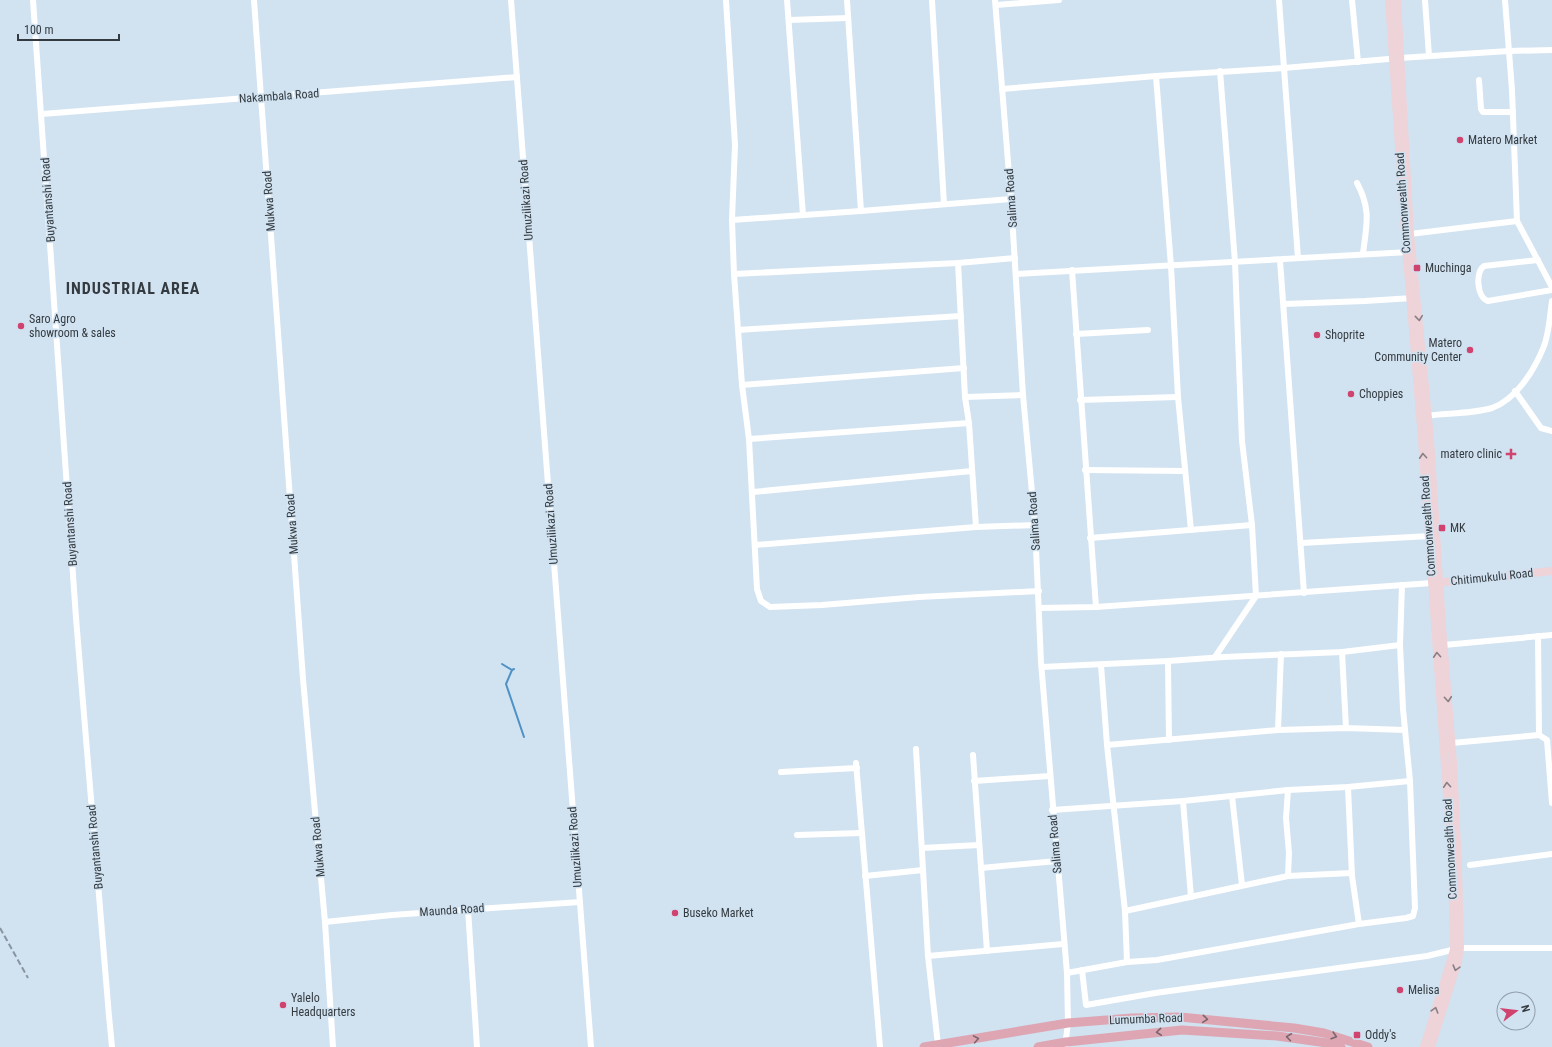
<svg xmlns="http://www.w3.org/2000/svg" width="1552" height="1047" viewBox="0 0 1552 1047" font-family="'Roboto Condensed',sans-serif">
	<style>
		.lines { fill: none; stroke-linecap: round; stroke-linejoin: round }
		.stream { stroke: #4e91c5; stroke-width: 2 }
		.street { stroke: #fff; stroke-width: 6 }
		.secondary { stroke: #eed3d9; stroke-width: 8 }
		.primary { stroke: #dea6b3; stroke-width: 9 }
		.rail { stroke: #89959f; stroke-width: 2; stroke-dasharray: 6 3; stroke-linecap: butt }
		.oneway { stroke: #887f85 }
		.oneway2 { stroke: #78666e }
		.poi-dot { fill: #d1436f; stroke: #d1e2f1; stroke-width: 1.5 }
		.labels { text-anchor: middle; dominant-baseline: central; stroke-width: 3; stroke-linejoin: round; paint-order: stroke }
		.street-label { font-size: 12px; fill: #343b40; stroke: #d1e2f1 }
		.poi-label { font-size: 12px; fill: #343b40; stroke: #d1e2f1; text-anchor: start }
		.district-label { font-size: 16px; font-weight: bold; letter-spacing: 1px; fill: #343b40; stroke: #d1e2f1 }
	</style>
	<rect width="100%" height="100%" fill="#d1e2f1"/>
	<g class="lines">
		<g class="stream">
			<path d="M502 664 512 670"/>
			<path d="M514 669 512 670 506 684 524 737"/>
		</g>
		<g class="street">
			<path d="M33 0 76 618 109 1016 112 1047"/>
			<path d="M254 0 303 679 325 922 333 1047"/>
			<path d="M511 0 591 1047"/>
			<path d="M726 0 735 145 732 220 734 274 742 385 749 439 757 589 761 601 770 607 822 605 919 597 1039 591"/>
			<path d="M787 0 803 215"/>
			<path d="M847 0 861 211"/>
			<path d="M932 0 944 204"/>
			<path d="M995 0 1011 199 1023 395 1035 525 1041 662 1067 973 1068 1023 1065 1047"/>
			<path d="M1279 0 1298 258"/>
			<path d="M1352 0 1358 62"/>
			<path d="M1425 0 1429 56"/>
			<path d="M1505 0 1512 90 1517 221 1552 287"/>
			<path d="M996 5 1059 0"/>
			<path d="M789 20 848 18"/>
			<path d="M1156 76 1171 266 1178 397 1191 530"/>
			<path d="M1479 80 1481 109 1483 112H1513"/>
			<path d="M1002 89 1156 76 1284 68 1400 58 1509 51 1552 50"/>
			<path d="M42 114 517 77"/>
			<path d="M1357 183C1372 211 1366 226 1363 254"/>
			<path d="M732 220 861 211 1011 199"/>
			<path d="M1410 234 1517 221"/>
			<path d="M1280 260 1304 593"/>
			<path d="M1538 260 1484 266C1475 272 1477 298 1488 301L1552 290"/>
			<path d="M958 263 965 397 969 423 976 527"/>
			<path d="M1072 270 1096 607"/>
			<path d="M734 274 958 263 1015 258"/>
			<path d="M1016 274 1409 252"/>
			<path d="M1284 304 1365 301 1413 298"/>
			<path d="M738 330 961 316"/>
			<path d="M1076 334 1148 330"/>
			<path d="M742 385 964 368"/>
			<path d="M1515 391 1541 428 1552 431"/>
			<path d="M965 397 1023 395"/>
			<path d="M1080 400 1178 397"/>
			<path d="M1425 416C1447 413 1471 414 1492 408 1517 399 1535 369 1544 346 1549 333 1550 315 1552 301"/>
			<path d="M749 439 969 423"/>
			<path d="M1085 470 1185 471"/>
			<path d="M753 492 972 471"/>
			<path d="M1090 538 1252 525"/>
			<path d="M1301 543 1430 536"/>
			<path d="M755 545 976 527 1035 525"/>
			<path d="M1039 608 1096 607 1432 583"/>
			<path d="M1538 636 1539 735 1547 740 1552 803"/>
			<path d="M1444 645 1552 635"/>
			<path d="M1342 652 1346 728"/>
			<path d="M1215 657 1256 596 1252 525 1242 441 1235 262 1220 71"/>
			<path d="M1168 661 1169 740"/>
			<path d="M1101 665 1107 745 1125 911 1127 962"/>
			<path d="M1042 667 1168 661 1224 657 1342 652 1400 645"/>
			<path d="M1278 730 1281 654"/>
			<path d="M1452 743 1539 735"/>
			<path d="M1107 745 1278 730 1346 728 1405 730"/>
			<path d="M916 749 928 956 938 1045"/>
			<path d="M973 755 987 951"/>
			<path d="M856 763 880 1047"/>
			<path d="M781 772 857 768"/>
			<path d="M974 781 1050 776"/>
			<path d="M1348 787 1352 876 1359 924"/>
			<path d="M1232 796 1242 885"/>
			<path d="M1183 801 1191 897"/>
			<path d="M1052 810 1183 801 1288 790 1348 787 1410 781"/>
			<path d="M797 835 862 833"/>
			<path d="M922 848 979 845"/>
			<path d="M1470 865 1552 854"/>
			<path d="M981 868 1057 861"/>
			<path d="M865 876 923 870"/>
			<path d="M1288 876 1289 853 1286 818 1288 790"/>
			<path d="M468 909 477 1047"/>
			<path d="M1125 911 1288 876 1352 873"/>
			<path d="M325 922 392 915 580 902"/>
			<path d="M928 956 1063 944"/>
			<path d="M1082 970 1086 1005 1155 993 1427 956 1460 948H1552"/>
			<path d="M1067 973 1127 962 1157 960 1359 924 1406 918 1413 916 1415 908 1410 781 1403 709 1400 645 1402 585"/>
		</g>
		<g class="secondary">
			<path d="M1389 0 1405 234 1422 439 1452 865 1454 950 1424 1047"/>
			<path d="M1397 0 1410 234 1430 439 1442 627 1453 763 1458 867 1460 948 1458 961 1431 1047"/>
			<path d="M1435 583 1552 571"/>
		</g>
		<g class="primary">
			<path d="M924 1047 1068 1023 1132 1018 1180 1017 1294 1028 1324 1033 1368 1047"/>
			<path d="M1038 1047 1066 1042 1182 1030 1277 1036 1327 1043 1341 1047"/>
		</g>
		<path class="rail" d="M0 928 28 978"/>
	</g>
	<defs><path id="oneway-chevron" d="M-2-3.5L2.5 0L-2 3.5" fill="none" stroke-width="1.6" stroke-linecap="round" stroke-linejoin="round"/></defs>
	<g class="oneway">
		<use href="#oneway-chevron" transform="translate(1419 318) rotate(84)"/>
		<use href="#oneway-chevron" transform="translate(1423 456) rotate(-94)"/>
		<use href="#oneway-chevron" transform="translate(1437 655) rotate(-94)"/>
		<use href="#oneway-chevron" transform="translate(1448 699) rotate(85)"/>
		<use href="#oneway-chevron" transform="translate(1447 785) rotate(-94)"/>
		<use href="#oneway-chevron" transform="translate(1456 968) rotate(106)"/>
		<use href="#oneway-chevron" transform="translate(1435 1010) rotate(-73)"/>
	</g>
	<g class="oneway2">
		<use href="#oneway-chevron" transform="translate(1205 1019) rotate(5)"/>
		<use href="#oneway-chevron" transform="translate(1159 1032) rotate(174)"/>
		<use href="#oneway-chevron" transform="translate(1334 1036) rotate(17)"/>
		<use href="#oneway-chevron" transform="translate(1289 1037) rotate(-172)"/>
		<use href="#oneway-chevron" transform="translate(976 1039) rotate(-10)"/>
	</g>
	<g class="poi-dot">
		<circle cx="1460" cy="140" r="4"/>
		<rect x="1413" y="264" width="8" height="8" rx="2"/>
		<circle cx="21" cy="326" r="4"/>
		<circle cx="1317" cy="335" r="4"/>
		<circle cx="1470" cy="350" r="4"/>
		<circle cx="1351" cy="394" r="4"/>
		<path d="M1509 448h4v4h4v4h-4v4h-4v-4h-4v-4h4z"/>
		<rect x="1438" y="524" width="8" height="8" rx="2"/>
		<circle cx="675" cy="913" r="4"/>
		<circle cx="1400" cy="990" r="4"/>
		<circle cx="283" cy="1005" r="4"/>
		<rect x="1353" y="1031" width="8" height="8" rx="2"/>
	</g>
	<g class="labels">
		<g class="street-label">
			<text transform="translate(279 96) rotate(-4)">Nakambala Road</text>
			<text transform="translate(1011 198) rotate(-94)">Salima Road</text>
			<text transform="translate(48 200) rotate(-94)">Buyantanshi Road</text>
			<text transform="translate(526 200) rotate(-94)">Umuzilikazi Road</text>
			<text transform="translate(269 201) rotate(-94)">Mukwa Road</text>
			<text transform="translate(1403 203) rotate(-94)">Commonwealth Road</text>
			<text transform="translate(1034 521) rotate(-94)">Salima Road</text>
			<text transform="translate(70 524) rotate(-94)">Buyantanshi Road</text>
			<text transform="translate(292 524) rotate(-94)">Mukwa Road</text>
			<text transform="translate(551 524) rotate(-94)">Umuzilikazi Road</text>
			<text transform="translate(1428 526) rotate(-94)">Commonwealth Road</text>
			<text transform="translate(1492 577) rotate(-6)">Chitimukulu Road</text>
			<text transform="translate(1055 844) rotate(-95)">Salima Road</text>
			<text transform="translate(95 847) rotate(-95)">Buyantanshi Road</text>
			<text transform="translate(318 847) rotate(-95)">Mukwa Road</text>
			<text transform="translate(575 847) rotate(-94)">Umuzilikazi Road</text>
			<text transform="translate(1450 849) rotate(-93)">Commonwealth Road</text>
			<text transform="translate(452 910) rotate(-4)">Maunda Road</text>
			<text transform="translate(1146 1019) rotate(-2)">Lumumba Road</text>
		</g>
		<g class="poi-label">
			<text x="1468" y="140">Matero Market</text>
			<text x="1425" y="268">Muchinga</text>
			<text x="29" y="319">Saro Agro<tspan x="29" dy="14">showroom &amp; sales</tspan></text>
			<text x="1325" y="335">Shoprite</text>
			<text x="1462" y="343" text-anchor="end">Matero<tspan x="1462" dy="14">Community Center</tspan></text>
			<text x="1359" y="394">Choppies</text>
			<text x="1502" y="454" text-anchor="end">matero clinic</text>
			<text x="1450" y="528">MK</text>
			<text x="683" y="913">Buseko Market</text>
			<text x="1408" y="990">Melisa</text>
			<text x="291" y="998">Yalelo<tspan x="291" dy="14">Headquarters</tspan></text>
			<text x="1365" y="1035">Oddy's</text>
		</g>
		<g class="district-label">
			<text x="133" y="288">INDUSTRIAL AREA</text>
		</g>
	</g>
	<g transform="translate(1516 1011) rotate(75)"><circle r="19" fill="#d1e2f1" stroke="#929faa"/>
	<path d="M0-3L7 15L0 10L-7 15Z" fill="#d1436f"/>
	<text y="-6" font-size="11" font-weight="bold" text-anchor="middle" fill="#343b40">N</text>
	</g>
	<path d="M18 34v6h101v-6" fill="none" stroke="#343b40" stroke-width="2"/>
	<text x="24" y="34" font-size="12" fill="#343b40" stroke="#d1e2f1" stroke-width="3" paint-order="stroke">100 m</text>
</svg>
